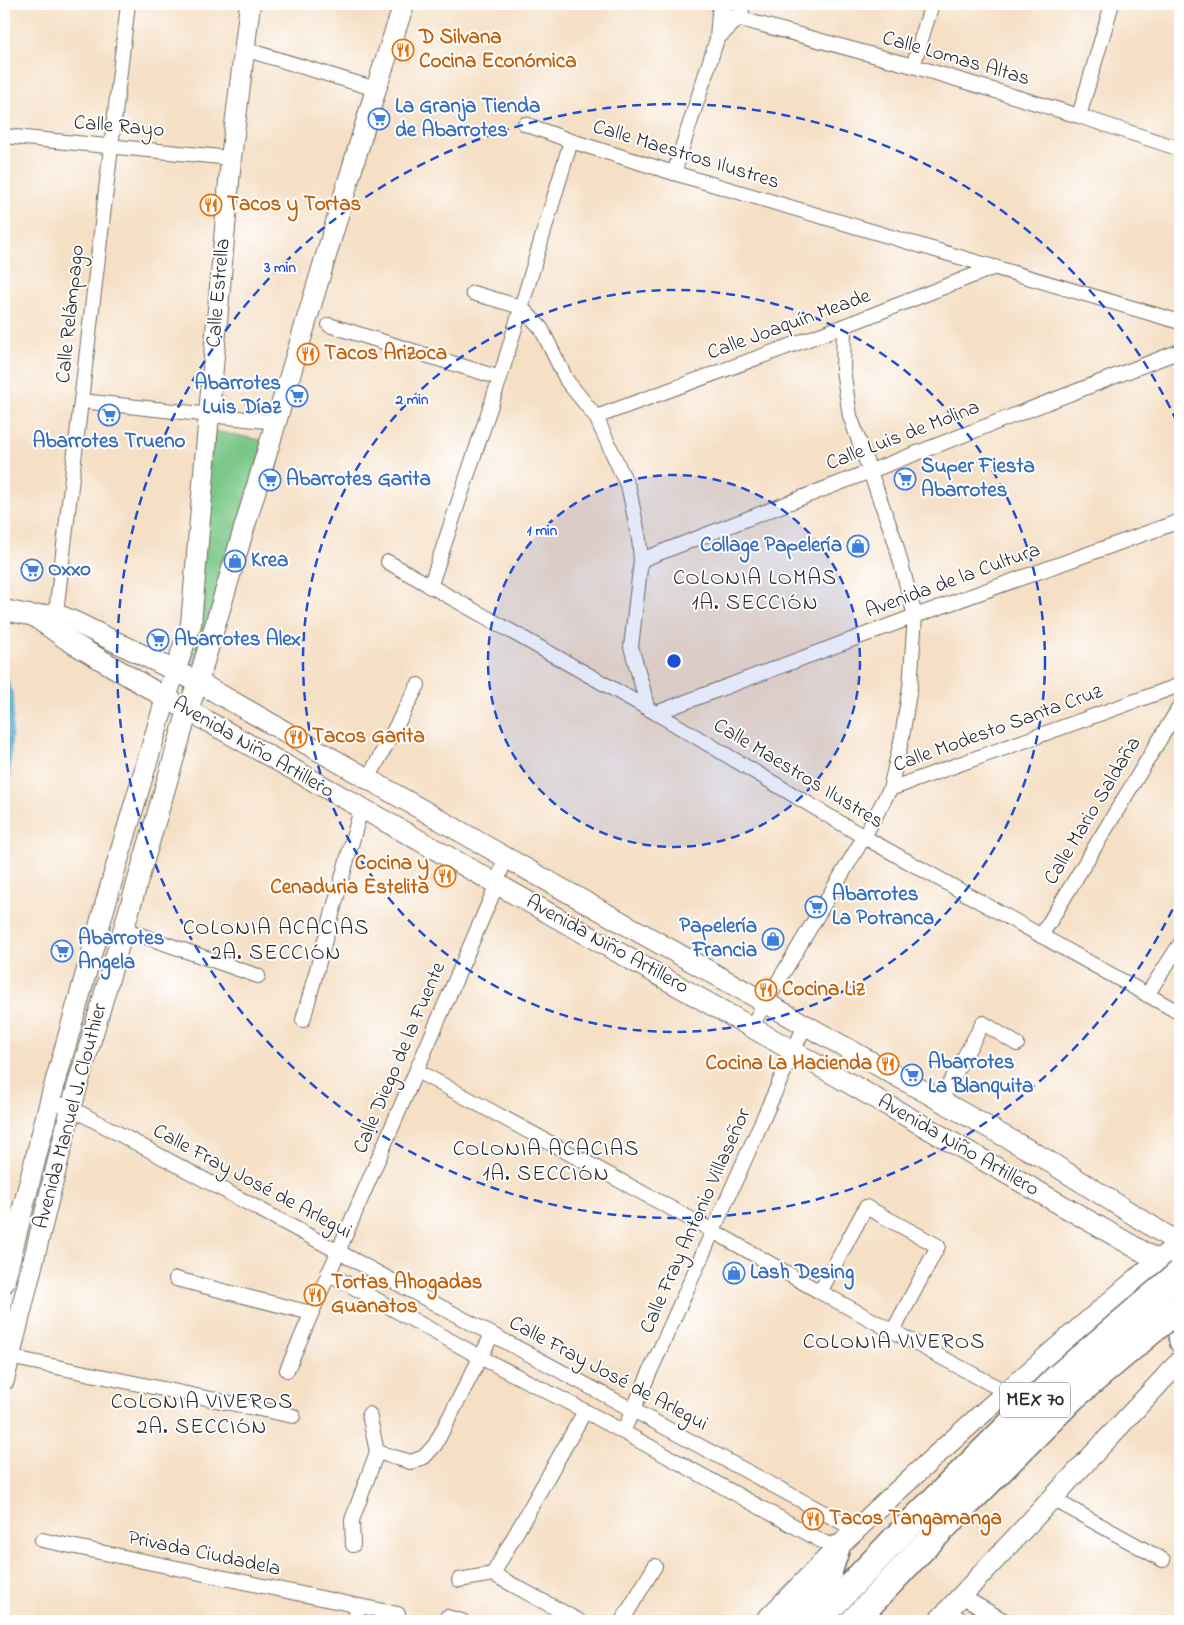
<svg xmlns="http://www.w3.org/2000/svg" width="1184" height="1625" viewBox="0 0 1184 1625" font-family="'Indie Flower',sans-serif">
	<style>
		.green { fill: #79c786; stroke: #527958 }
		.lines { fill: none; stroke-linecap: round; stroke-linejoin: round }
		.stream { stroke: #51a7ce; stroke-width: 4.5 }
		.street-casing { stroke: #726a61; stroke-width: 16 }
		.secondary-casing { stroke: #726a61; stroke-width: 22 }
		.highway-casing { stroke: #726a61; stroke-width: 29 }
		.street { stroke: #fff; stroke-width: 14 }
		.secondary { stroke: #fff; stroke-width: 20 }
		.highway { stroke: #fff; stroke-width: 26 }
		.highway-bridge-casing { stroke: #726a61; stroke-width: 29; stroke-linecap: butt }
		.highway-bridge { stroke: #fff; stroke-width: 26 }
		.ring { fill: none; stroke: #1d4ed8; stroke-width: 2.5; stroke-dasharray: 9 6 }
		.labels { text-anchor: middle; dominant-baseline: central; stroke-width: 4; stroke-linejoin: round; paint-order: stroke }
		.shield { fill: #fff; stroke: #6b6b6b; stroke-width: 1 }
		.shield-label { font-size: 20px; font-weight: bold; fill: #2b2b2b }
		.food-label { font-size: 21px; font-weight: bold; fill: #c56008; stroke: #fff; text-anchor: start }
		.street-label { font-size: 21px; fill: #2b2b2b; stroke: #fff }
		.shop-label { font-size: 21px; font-weight: bold; fill: #366cbe; stroke: #fff; text-anchor: start }
		.neighbourhood-label { font-size: 22px; letter-spacing: 1px; fill: #2b2b2b; stroke: #fff }
		.centre { fill: #1d4ed8; stroke: #fff; stroke-width: 2.5 }
		.ring-label { font-size: 15px; text-anchor: middle; font-weight: bold; fill: #1d4ed8; stroke: #fff; stroke-width: 4; stroke-linejoin: round; paint-order: stroke }
	</style>
	<rect width="100%" height="100%" fill="#fff"/>
	<filter id="ink" filterUnits="userSpaceOnUse"><feTurbulence type="fractalNoise" baseFrequency=".02" numOctaves="2"/><feDisplacementMap in="SourceGraphic" scale="10" xChannelSelector="R" yChannelSelector="G"/><feConvolveMatrix kernelMatrix="1 2 1 2 8 2 1 2 1" color-interpolation-filters="sRGB"/></filter>
	<filter id="wash" filterUnits="userSpaceOnUse"><feTurbulence type="fractalNoise" baseFrequency=".0096" numOctaves="4" result="noise"/><feDisplacementMap in="SourceGraphic" scale="20" xChannelSelector="R" yChannelSelector="G"/><feGaussianBlur stdDeviation="1.12" result="paint"/><feColorMatrix in="noise" values="0 0 0 0 0 0 0 0 0 0 0 0 0 0 0 0 0 1.4 0 .05"/><feComposite in="paint" operator="in"/></filter>
	<g filter="url(#wash)">
		<rect width="100%" height="100%" fill="#f5dfc5"/>
		<g class="green">
			<path d="M214 431 265 441 190 676 184 672Z"/>
			<path d="M4 676 12 700 6 815 4 822Z"/>
		</g>
		<g class="lines">
			<path class="stream" d="M4 673 12 699 6 814 4 822"/>
		</g>
	</g>
	<g filter="url(#ink)">
		<g class="lines">
			<g class="street-casing">
				<g id="street">
					<path d="M719 13 913 66 1079 116 1180 149"/>
					<path d="M717 39 739 18 744 4"/>
					<path d="M244 49 376 89"/>
					<path d="M913 66 932 4"/>
					<path d="M1079 116 1112 4"/>
					<path d="M525 124 571 141 674 173 1180 322"/>
					<path d="M4 136 231 158"/>
					<path d="M674 173 717 39 719 13 721 4"/>
					<path d="M473 293 521 307 541 328 567 381 596 417 629 489 639 539 641 560 631 647 643 689 647 708"/>
					<path d="M329 325 500 378"/>
					<path d="M82 401 275 422"/>
					<path d="M596 417 844 326 995 267"/>
					<path d="M641 560 1180 351"/>
					<path d="M388 562 656 713 864 837 1180 1013"/>
					<path d="M430 587 500 378 571 141"/>
					<path d="M55 621 128 4"/>
					<path d="M656 713 915 616 1180 521"/>
					<path d="M368 779 418 685"/>
					<path d="M890 789 1180 685"/>
					<path d="M123 929 258 976"/>
					<path d="M1041 936 1180 706"/>
					<path d="M1147 995 1180 944"/>
					<path d="M303 1020 361 809"/>
					<path d="M751 1027 864 837 890 789 902 737 910 687 915 616 895 541 850 416 843 370 844 326"/>
					<path d="M417 1071 713 1231 820 1292 1006 1392"/>
					<path d="M50 1101 71 1108 856 1530"/>
					<path d="M940 1101 983 1023 1017 1044"/>
					<path d="M328 1273 480 1357 585 1411 836 1549"/>
					<path d="M176 1279 311 1313"/>
					<path d="M820 1292 866 1207 938 1246 893 1331"/>
					<path d="M9 1357 293 1416"/>
					<path d="M287 1370 497 884 505 857"/>
					<path d="M623 1432 805 1025"/>
					<path d="M377 1452 411 1462 424 1457 435 1445 492 1335"/>
					<path d="M1053 1499 1163 1560"/>
					<path d="M42 1540 398 1614"/>
					<path d="M353 1545 352 1520 377 1452 369 1414"/>
					<path d="M493 1574 585 1411"/>
					<path d="M493 1574 579 1621"/>
					<path d="M459 1580 493 1574"/>
					<path d="M961 1596 1005 1621"/>
					<path d="M947 1612 964 1621"/>
					<path d="M447 1617 462 1621"/>
					<path d="M354 1621 358 1606"/>
					<path d="M622 1621 655 1566"/>
				</g>
			</g>
			<g class="secondary-casing">
				<g id="secondary">
					<path d="M4 610 34 616 56 614 75 622 198 682 505 857 1045 1159 1180 1244"/>
					<path d="M34 616 69 641 166 698 751 1027 1180 1273"/>
					<path d="M4 1283 50 1101 115 870 166 698 191 624 231 158 250 4"/>
					<path d="M1158 1307 1178 1331 1180 1343"/>
					<path d="M4 1380 71 1108 188 710 198 682 376 89 404 4"/>
					<path d="M765 1621C795 1591 825 1559 856 1530 956 1434 1061 1343 1167 1253"/>
					<path d="M938 1621 1180 1361"/>
				</g>
			</g>
			<g class="highway-casing">
				<g id="highway">
					<path d="M790 1621 820 1590 828 1574 836 1549"/>
					<path d="M817 1621 898 1536"/>
					<path d="M854 1621 917 1554"/>
				</g>
			</g>
			<use href="#street" class="street"/>
			<use href="#secondary" class="secondary"/>
			<use href="#highway" class="highway"/>
			<g class="highway-bridge-casing">
				<g id="highway-bridge">
					<path d="M898 1536 1057 1378 1180 1273"/>
					<path d="M917 1554 1072 1398 1180 1307"/>
				</g>
			</g>
			<use href="#highway-bridge" class="highway-bridge"/>
		</g>
	</g>
	<circle cx="674" cy="661" r="186" fill="#1d4ed8" fill-opacity=".12"/>
	<g class="ring">
		<circle cx="674" cy="661" r="186"/>
		<circle cx="674" cy="661" r="371"/>
		<path d="M1179 896A557 557 0 1 1 1179 426"/>
	</g>
	<defs>
		<g id="restaurant-ring" transform="scale(1.125)"><circle r="9.5" fill="#fff" stroke="#e8710a" stroke-width="1.5"/><path d="M-5-6h1v4h1v-4h1v4h1v-4h1v5L-1.5 .5V6h-2V.5L-5-1ZM5-6V6H3V1.5H1.5Q1.5-4 5-6Z" fill="#e8710a"/></g>
		<g id="supermarket-ring" transform="scale(1.125)"><circle r="9.5" fill="#fff" stroke="#3f7fe0" stroke-width="1.5"/><path d="M-6-5.5h2.5l.6 2H6L4.5 2H-2.5L-4.4-4H-6ZM-1.5 3.2a1.3 1.3 0 1 0 .1 0ZM3 3.2a1.3 1.3 0 1 0 .1 0Z" fill="#3f7fe0"/></g>
		<g id="shop-ring" transform="scale(1.125)"><circle r="9.5" fill="#fff" stroke="#3f7fe0" stroke-width="1.5"/><path d="M-5-2.5h2.3a2.7 3.5 0 0 1 5.4 0H5L5.5 6h-11ZM-1.5-2.5h3a1.5 2.3 0 0 0-3 0Z" fill="#3f7fe0"/></g>
	</defs>
	<g fill-rule="evenodd">
		<use href="#restaurant-ring" x="403" y="50"/>
		<use href="#supermarket-ring" x="379" y="119"/>
		<use href="#restaurant-ring" x="211" y="205"/>
		<use href="#restaurant-ring" x="308" y="354"/>
		<use href="#supermarket-ring" x="297" y="396"/>
		<use href="#supermarket-ring" x="109" y="415"/>
		<use href="#supermarket-ring" x="905" y="479"/>
		<use href="#supermarket-ring" x="270" y="480"/>
		<use href="#shop-ring" x="858" y="546"/>
		<use href="#shop-ring" x="235" y="561"/>
		<use href="#supermarket-ring" x="32" y="570"/>
		<use href="#supermarket-ring" x="158" y="640"/>
		<use href="#restaurant-ring" x="296" y="737"/>
		<use href="#restaurant-ring" x="445" y="876"/>
		<use href="#supermarket-ring" x="816" y="907"/>
		<use href="#shop-ring" x="773" y="939"/>
		<use href="#supermarket-ring" x="62" y="951"/>
		<use href="#restaurant-ring" x="766" y="990"/>
		<use href="#restaurant-ring" x="888" y="1064"/>
		<use href="#supermarket-ring" x="912" y="1075"/>
		<use href="#shop-ring" x="734" y="1273"/>
		<use href="#restaurant-ring" x="315" y="1295"/>
		<use href="#restaurant-ring" x="813" y="1519"/>
	</g>
	<g class="labels">
		<rect class="shield" x="1000" y="1382.5" width="70" height="35" rx="4"/>
		<g class="shield-label">
			<text x="1035" y="1400">MEX 70</text>
		</g>
		<g class="food-label">
			<text x="419" y="38">D Silvana<tspan x="419" dy="24">Cocina Económica</tspan></text>
			<text x="227" y="205">Tacos y Tortas</text>
			<text x="324" y="354">Tacos Arizoca</text>
			<text x="312" y="737">Tacos Garita</text>
			<text x="429" y="864" text-anchor="end">Cocina y<tspan x="429" dy="24">Cenaduria Estelita</tspan></text>
			<text x="782" y="990">Cocina Liz</text>
			<text x="872" y="1064" text-anchor="end">Cocina La Hacienda</text>
			<text x="331" y="1283">Tortas Ahogadas<tspan x="331" dy="24">Guanatos</tspan></text>
			<text x="829" y="1519">Tacos Tangamanga</text>
		</g>
		<g class="street-label">
			<text transform="translate(956 59) rotate(16)">Calle Lomas Altas</text>
			<text transform="translate(119 127) rotate(5)">Calle Rayo</text>
			<text transform="translate(686 155) rotate(17)">Calle Maestros Ilustres</text>
			<text transform="translate(219 293) rotate(-85)">Calle Estrella</text>
			<text transform="translate(71 314) rotate(-84)">Calle Relámpago</text>
			<text transform="translate(789 325) rotate(-20)">Calle Joaquín Meade</text>
			<text transform="translate(903 436) rotate(-21)">Calle Luis de Molina</text>
			<text transform="translate(953 581) rotate(-20)">Avenida de la Cultura</text>
			<text transform="translate(998 729) rotate(-20)">Calle Modesto Santa Cruz</text>
			<text transform="translate(253 748) rotate(30)">Avenida Niño Artillero</text>
			<text transform="translate(798 774) rotate(31)">Calle Maestros Ilustres</text>
			<text transform="translate(1093 811) rotate(-59)">Calle Mario Saldaña</text>
			<text transform="translate(607 945) rotate(29)">Avenida Niño Artillero</text>
			<text transform="translate(400 1058) rotate(-67)">Calle Diego de la Fuente</text>
			<text transform="translate(71 1116) rotate(-75)">Avenida Manuel J. Clouthier</text>
			<text transform="translate(958 1146) rotate(30)">Avenida Niño Artillero</text>
			<text transform="translate(252 1182) rotate(28)">Calle Fray José de Arlegui</text>
			<text transform="translate(696 1221) rotate(-66)">Calle Fray Antonio Villaseñor</text>
			<text transform="translate(608 1374) rotate(28)">Calle Fray José de Arlegui</text>
			<text transform="translate(204 1554) rotate(12)">Privada Ciudadela</text>
		</g>
		<g class="shop-label">
			<text x="395" y="107">La Granja Tienda<tspan x="395" dy="24">de Abarrotes</tspan></text>
			<text x="281" y="384" text-anchor="end">Abarrotes<tspan x="281" dy="24">Luis Díaz</tspan></text>
			<text x="109" y="442" text-anchor="middle">Abarrotes Trueno</text>
			<text x="921" y="467">Super Fiesta<tspan x="921" dy="24">Abarrotes</tspan></text>
			<text x="286" y="480">Abarrotes Garita</text>
			<text x="842" y="546" text-anchor="end">Collage Papelería</text>
			<text x="251" y="561">Krea</text>
			<text x="48" y="570">Oxxo</text>
			<text x="174" y="640">Abarrotes Alex</text>
			<text x="832" y="895">Abarrotes<tspan x="832" dy="24">La Potranca</tspan></text>
			<text x="757" y="927" text-anchor="end">Papelería<tspan x="757" dy="24">Francia</tspan></text>
			<text x="78" y="939">Abarrotes<tspan x="78" dy="24">Angela</tspan></text>
			<text x="928" y="1063">Abarrotes<tspan x="928" dy="24">La Blanquita</tspan></text>
			<text x="750" y="1273">Lash Desing</text>
		</g>
		<g class="neighbourhood-label">
			<text x="755" y="579">COLONIA LOMAS<tspan x="755" dy="25">1A. SECCIÓN</tspan></text>
			<text x="276" y="929">COLONIA ACACIAS<tspan x="276" dy="25">2A. SECCIÓN</tspan></text>
			<text x="546" y="1150">COLONIA ACACIAS<tspan x="546" dy="25">1A. SECCIÓN</tspan></text>
			<text x="894" y="1343">COLONIA VIVEROS</text>
			<text x="202" y="1403">COLONIA VIVEROS<tspan x="202" dy="25">2A. SECCIÓN</tspan></text>
		</g>
	</g>
	<circle cx="674" cy="661" r="8" class="centre"/>
	<g class="ring-label">
		<text x="280" y="272">3 min</text>
		<text x="412" y="404">2 min</text>
		<text x="542" y="535">1 min</text>
	</g>
	<rect width="1184" height="1625" fill="none" stroke="#fff" stroke-width="20"/>
</svg>
